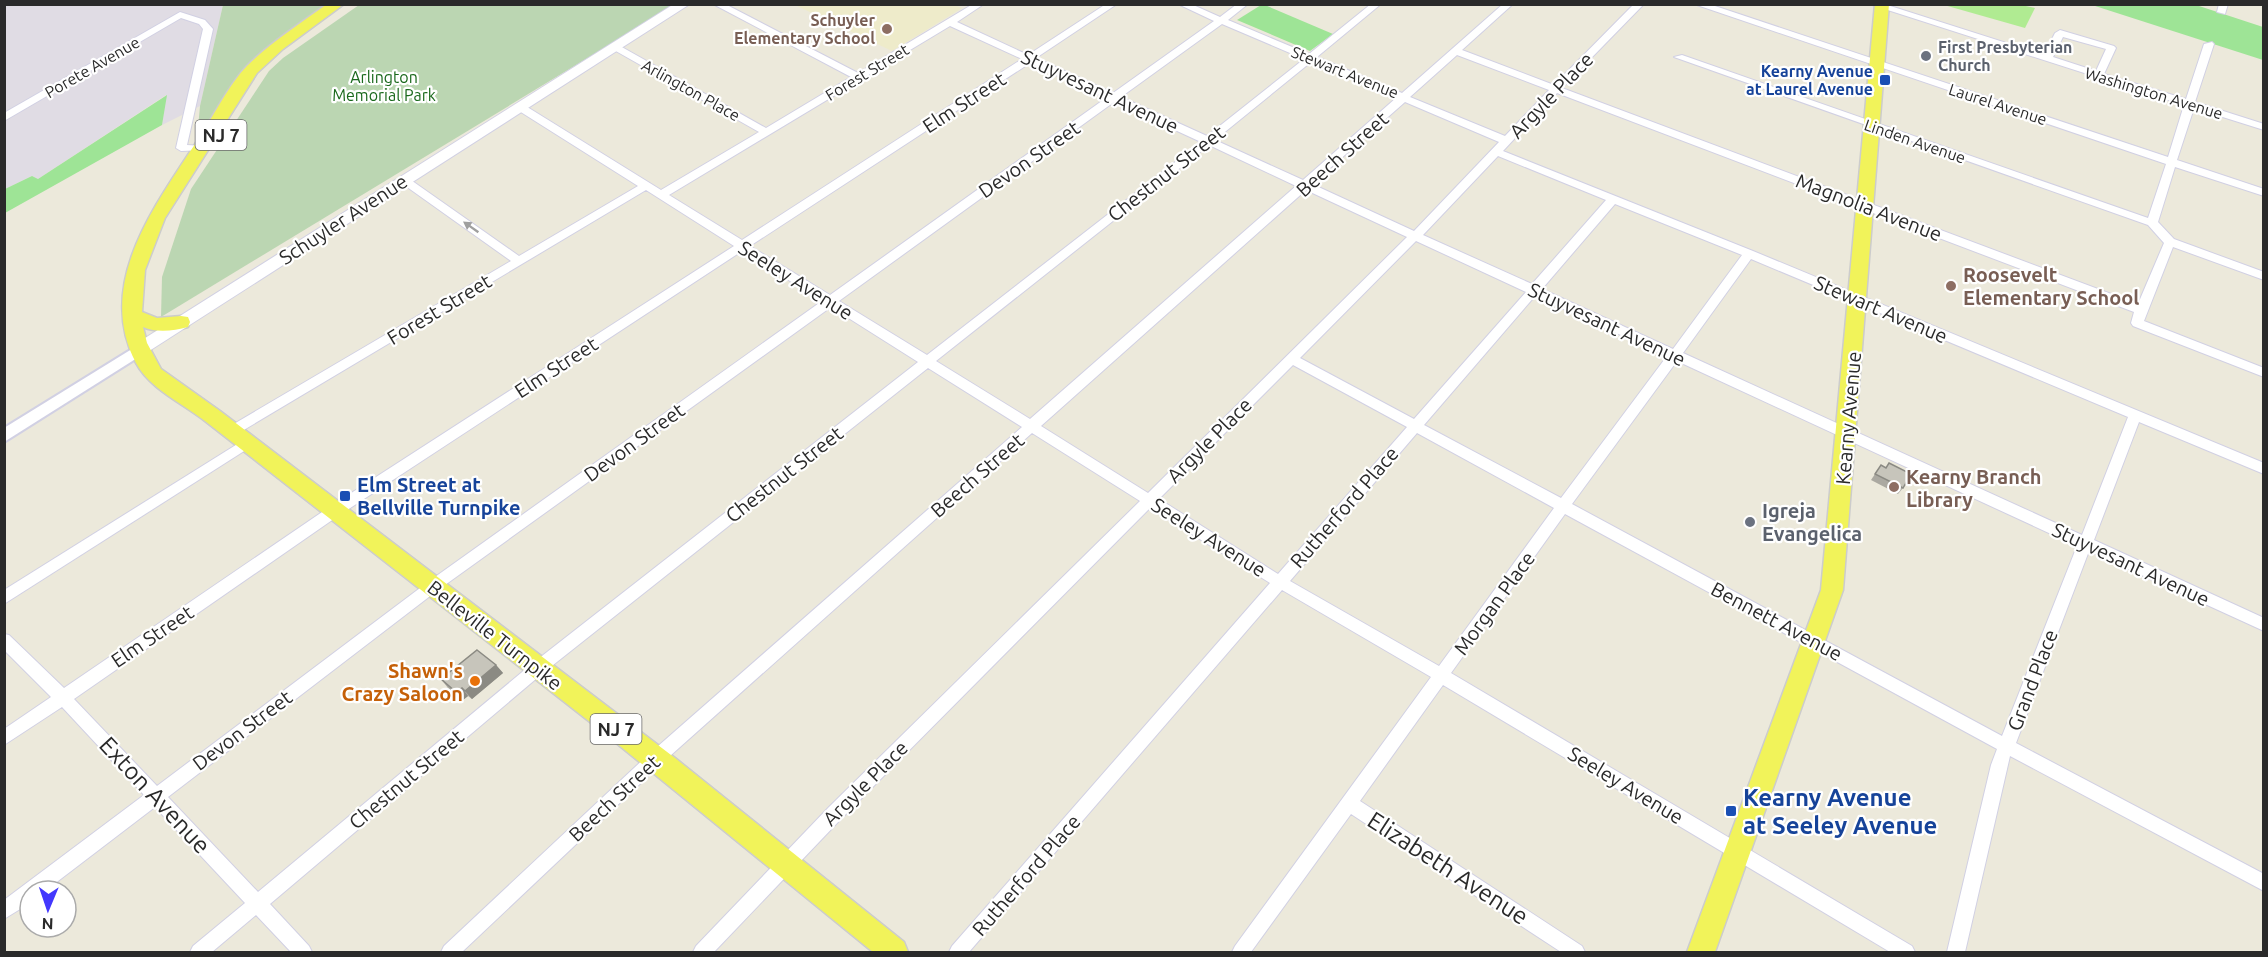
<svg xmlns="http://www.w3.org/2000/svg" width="2268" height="957" viewBox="0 0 2268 957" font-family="Ubuntu,sans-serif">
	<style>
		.industrial { fill: #e0dce4 }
		.education { fill: #eeebca }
		.green { fill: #9ee496 }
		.cemetery { fill: #bbd6b2 }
		.pitch { fill: #b0eb92 }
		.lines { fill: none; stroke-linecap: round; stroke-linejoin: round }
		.minor-casing { stroke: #d1d0e3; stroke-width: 2 }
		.tertiary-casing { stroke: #d1d0e3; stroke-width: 4 }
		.secondary-casing { stroke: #d1d0e3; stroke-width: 2 }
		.primary-casing { stroke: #ccc; stroke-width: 3 }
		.minor { fill: #fff; fill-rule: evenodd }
		.tertiary { fill: #fff; fill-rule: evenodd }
		.secondary { fill: #fff; fill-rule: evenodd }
		.primary { fill: #f1f35a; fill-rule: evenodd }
		.wall { fill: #aba9a1 }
		.shaded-wall { fill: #8b8a83 }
		.building { fill: #c7c5bb; stroke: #8b8a83; stroke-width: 1.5 }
		.oneway { fill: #9f9f9f }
		.education-dot { fill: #8d6e63; stroke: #fff; stroke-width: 2 }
		.worship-dot { fill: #6b7280; stroke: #fff; stroke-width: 2 }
		.transit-dot { fill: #1a4fb4; stroke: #fff; stroke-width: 2 }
		.food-dot { fill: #e8710a; stroke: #fff; stroke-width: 2 }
		.labels { text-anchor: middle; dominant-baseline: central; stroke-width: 4.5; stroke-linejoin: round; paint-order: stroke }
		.far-education-label { font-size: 16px; font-weight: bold; fill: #785e54; stroke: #fff; text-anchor: end }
		.far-worship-label { font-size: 16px; font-weight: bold; fill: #5b616d; stroke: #fff; text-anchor: start }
		.far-street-label { font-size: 16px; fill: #2a2a2a; stroke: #fff }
		.far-transit-label { font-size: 16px; font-weight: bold; fill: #164399; stroke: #fff; text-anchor: end }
		.far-park-label { font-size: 16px; fill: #19681b; stroke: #fff }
		.shield { fill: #fff; stroke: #6a6a6a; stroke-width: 1.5 }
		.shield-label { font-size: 18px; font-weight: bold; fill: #2a2a2a }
		.street-label { font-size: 20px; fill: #2a2a2a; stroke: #fff }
		.education-label { font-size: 20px; font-weight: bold; fill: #785e54; stroke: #fff; text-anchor: start }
		.transit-label { font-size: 20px; font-weight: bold; fill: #164399; stroke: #fff; text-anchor: start }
		.worship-label { font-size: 20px; font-weight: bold; fill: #5b616d; stroke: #fff; text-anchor: start }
		.food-label { font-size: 20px; font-weight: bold; fill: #c56008; stroke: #fff; text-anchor: end }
		.near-street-label { font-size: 24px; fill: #2a2a2a; stroke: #fff }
		.near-transit-label { font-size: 24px; font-weight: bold; fill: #164399; stroke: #fff; text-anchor: start }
	</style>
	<rect width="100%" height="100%" fill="#ece9db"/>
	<path class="industrial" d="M5 5H223L200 106 162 125 166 95 38 179 32 176 5 189Z"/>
	<path class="education" d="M955 5 962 8 892 51 795 5Z"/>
	<g class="green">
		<path d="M1261 5H1265L1333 34 1310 51 1237 20Z"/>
		<path d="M2092 5H2196L2263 27V60Z"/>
		<path d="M167 95 162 125 5 213V189L32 176 38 179Z"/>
	</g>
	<g class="cemetery">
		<path d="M223 5H334L252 63 208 128H198L200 106Z"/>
		<path d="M359 5H675L161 317 162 277 191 189 269 71 283 58Z"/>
	</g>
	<path class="pitch" d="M2021 5 2035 8 2025 28 1944 5Z"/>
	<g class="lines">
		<g class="minor-casing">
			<g id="minor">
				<path d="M713 4H725L858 73 973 4H984L957 22 1028 55 1106 4H1117L1036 58 1113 93 1214 21 1178 4H1191L1220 17 1237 4H1248L1228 20 1309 54 1371 4H1381L1317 57 1402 93 1503 4H1513L1462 50 1554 85 1634 4H1644L1562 88 2138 304 2164 243 2148 225 1674 57 1682 55 2148 218 2166 164 1694 4H1709L2168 157 2184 105 1869 4H1884L2044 55 2055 33 2060 30 2114 46 2116 48 2104 74 2186 99 2204 44 2212 42 2214 44 2195 102 2264 124V130L2194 108 2177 160 2264 189V196L2175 167 2158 222 2174 239 2264 272V280L2173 247 2144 321 2264 368V377L2133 326 2131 323 2134 312 1557 93 1503 151 1753 251 2264 463V474L2139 422 2094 540 2264 618V631L2089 551 2016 743 2264 874V891L2010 756 1965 952H1947L1991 765 1997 749 1565 514 1451 673 1912 946 1915 952H1890L1443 685 1360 801 1582 946 1585 952H1561L1351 814 1251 952H1232L1235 946 1431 677 1282 590 969 952H949L952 946 1270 583 1150 508 841 819 714 952H693L696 946 829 807 1140 501 1032 433 661 764 462 952H441L444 946 649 754 1022 427 928 368 543 673 270 904 309 946 312 952H291L256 915 212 952H190L193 946 245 903 155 807 45 891H30V903L4 919V900L144 795 62 707 4 745V729L51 697 4 650V634L9 635 64 688 328 508 734 246 646 190 237 434H227L225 431 227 428 511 261 400 182V178H408L519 256 638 186 516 109V105H524L661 190 759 132 614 50V46H620L766 128 851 77ZM1222 24 1304 59 1207 136 1121 97ZM950 26 1022 59 742 240 669 195ZM2063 37 2106 49 2096 71 2053 57ZM1457 55 1549 90 1505 136 1410 97ZM1311 62 1396 98 1303 180 1215 140ZM1030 63 1106 98 830 295 750 246ZM1114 102 1201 142 927 355 839 301ZM1405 102 1499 142 1414 231 1312 184ZM1209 145 1296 186 1030 419 936 361ZM1498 156 1606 200 1532 284 1423 235ZM1306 190 1407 237 1148 493 1041 426ZM1615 204 1742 255 1673 349 1542 289ZM1416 241 1526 292 1414 419 1300 358ZM742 251 822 301 428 582 157 786 74 699 338 516ZM1751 259 2128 417 2082 535 1683 353ZM1535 296 1667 356 1561 498 1424 425ZM831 307 918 362 533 663 258 892 168 797 438 590ZM1677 361 2077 546 2002 736 1572 504ZM1293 365 1407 427 1278 574 1159 499ZM1417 433 1554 508 1439 666 1290 581Z"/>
				<path d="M2219 4H2228L2225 14 2217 12Z"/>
				<path d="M180 12 205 20 213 29 187 145 205 146V150L181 151 176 148 203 29 199 24 181 18 4 121V113Z"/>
				<path d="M247 438 254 443 252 446 4 604V590Z"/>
			</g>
		</g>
		<g class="tertiary-casing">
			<path id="tertiary" d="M140 344 148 349 145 353 4 442V428Z"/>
		</g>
		<g class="secondary-casing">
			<path id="secondary" d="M674 4H690L146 353 140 355 134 353 131 349 134 345Z"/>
		</g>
		<g class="primary-casing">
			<g id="primary">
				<path d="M327 4H344L283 49 257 73 165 218 145 270 142 312 157 318 181 316 188 317 190 322 188 327C173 331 157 333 143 327L147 343 161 369 220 411 675 758 904 942 908 952H873L599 729 205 421C182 403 150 389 136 363 94 283 157 203 199 138 213 117 230 83 247 66 271 42 300 24 327 4Z"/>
				<path d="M1875 4H1889L1843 590 1715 952H1687L1821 590Z"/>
			</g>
		</g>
		<use href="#minor" class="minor"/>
		<use href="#tertiary" class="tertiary"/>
		<use href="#secondary" class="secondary"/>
		<use href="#primary" class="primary"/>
	</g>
	<g class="wall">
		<path d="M1881 465 1886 468 1903 488 1898 494 1871 480Z"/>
		<path d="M496 665 503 673 472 699 468 696 463 700 448 688 441 679Z"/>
	</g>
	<g class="shaded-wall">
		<path d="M496 665 503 673 472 699 465 691Z"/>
		<path d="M462 688 468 696 463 700 456 692Z"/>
	</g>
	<g class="building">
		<path d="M1889 463 1911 474 1903 488 1875 474 1881 465 1886 468Z"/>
		<path d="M477 650 496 665 465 691 462 688 456 692 441 679Z"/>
	</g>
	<defs><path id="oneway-solid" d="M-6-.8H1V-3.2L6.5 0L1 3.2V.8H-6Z" transform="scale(1.5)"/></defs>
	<use class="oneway" href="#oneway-solid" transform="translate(471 227) rotate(-145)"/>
	<g class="education-dot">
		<circle cx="887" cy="29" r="6"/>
		<circle cx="1951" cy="286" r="6"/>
		<circle cx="1894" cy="487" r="6"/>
	</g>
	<g class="worship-dot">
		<circle cx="1926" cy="56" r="6"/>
		<circle cx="1750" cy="522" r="6"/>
	</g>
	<g class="transit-dot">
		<rect x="1879" y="74" width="12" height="12" rx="3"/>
		<rect x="339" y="490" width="12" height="12" rx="3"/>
		<rect x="1725" y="805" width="12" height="12" rx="3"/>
	</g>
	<circle class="food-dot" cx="475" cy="681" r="6"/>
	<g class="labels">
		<g class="far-education-label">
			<text x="875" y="20">Schuyler<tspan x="875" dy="18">Elementary School</tspan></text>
		</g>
		<g class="far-worship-label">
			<text x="1938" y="47">First Presbyterian<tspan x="1938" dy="18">Church</tspan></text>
		</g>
		<g class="far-street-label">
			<text transform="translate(92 67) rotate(-30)">Porete Avenue</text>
			<text transform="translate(867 72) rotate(-31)">Forest Street</text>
			<text transform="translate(1345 72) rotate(22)">Stewart Avenue</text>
			<text transform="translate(691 90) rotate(29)">Arlington Place</text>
			<text transform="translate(2154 93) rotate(17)">Washington Avenue</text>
			<text transform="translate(1998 104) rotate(18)">Laurel Avenue</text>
			<text transform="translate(1915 141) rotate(19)">Linden Avenue</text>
		</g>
		<g class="far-transit-label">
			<text x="1873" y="71">Kearny Avenue<tspan x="1873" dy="18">at Laurel Avenue</tspan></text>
		</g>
		<g class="far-park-label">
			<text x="384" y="77">Arlington<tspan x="384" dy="18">Memorial Park</tspan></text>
		</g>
		<g class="shield">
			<rect x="195.5" y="120" width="51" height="30" rx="4.5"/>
			<rect x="590.5" y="714" width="51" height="30" rx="4.5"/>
		</g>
		<g class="shield-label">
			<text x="221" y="135">NJ 7</text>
			<text x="616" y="729">NJ 7</text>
		</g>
		<g class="street-label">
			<text transform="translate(1100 91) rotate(25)">Stuyvesant Avenue</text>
			<text transform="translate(1551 95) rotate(-46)">Argyle Place</text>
			<text transform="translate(964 102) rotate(-33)">Elm Street</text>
			<text transform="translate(1342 154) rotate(-42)">Beech Street</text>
			<text transform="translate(1029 159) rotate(-35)">Devon Street</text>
			<text transform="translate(1166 173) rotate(-38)">Chestnut Street</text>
			<text transform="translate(1869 207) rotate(21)">Magnolia Avenue</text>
			<text transform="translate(343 219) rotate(-33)">Schuyler Avenue</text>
			<text transform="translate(796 280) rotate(32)">Seeley Avenue</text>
			<text transform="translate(439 309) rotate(-31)">Forest Street</text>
			<text transform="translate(1881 309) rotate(23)">Stewart Avenue</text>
			<text transform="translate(1607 324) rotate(25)">Stuyvesant Avenue</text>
			<text transform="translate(556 367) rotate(-33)">Elm Street</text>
			<text transform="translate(1848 418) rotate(-85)">Kearny Avenue</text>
			<text transform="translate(1209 440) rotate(-45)">Argyle Place</text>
			<text transform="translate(634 442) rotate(-36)">Devon Street</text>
			<text transform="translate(784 474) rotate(-38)">Chestnut Street</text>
			<text transform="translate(977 475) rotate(-41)">Beech Street</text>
			<text transform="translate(1344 507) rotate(-49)">Rutherford Place</text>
			<text transform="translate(1209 537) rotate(32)">Seeley Avenue</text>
			<text transform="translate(2131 564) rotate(25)">Stuyvesant Avenue</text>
			<text transform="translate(1494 603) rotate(-54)">Morgan Place</text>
			<text transform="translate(1777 621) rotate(28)">Bennett Avenue</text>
			<text transform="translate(495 635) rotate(38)">Belleville Turnpike</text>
			<text transform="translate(152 636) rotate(-34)">Elm Street</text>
			<text transform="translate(2032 680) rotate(-69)">Grand Place</text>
			<text transform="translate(242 730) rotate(-37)">Devon Street</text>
			<text transform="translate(406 779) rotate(-40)">Chestnut Street</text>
			<text transform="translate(865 783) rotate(-45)">Argyle Place</text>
			<text transform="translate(1626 785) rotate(31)">Seeley Avenue</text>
			<text transform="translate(614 798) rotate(-43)">Beech Street</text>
			<text transform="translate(1026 875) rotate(-49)">Rutherford Place</text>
		</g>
		<g class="education-label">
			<text x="1963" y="274">Roosevelt<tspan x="1963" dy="23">Elementary School</tspan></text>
			<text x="1906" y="476">Kearny Branch<tspan x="1906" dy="23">Library</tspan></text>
		</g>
		<g class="transit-label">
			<text x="357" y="484">Elm Street at<tspan x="357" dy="23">Bellville Turnpike</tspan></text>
		</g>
		<g class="worship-label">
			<text x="1762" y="510">Igreja<tspan x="1762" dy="23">Evangelica</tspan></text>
		</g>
		<g class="food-label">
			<text x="463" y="670">Shawn's<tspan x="463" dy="23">Crazy Saloon</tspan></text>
		</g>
		<g class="near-street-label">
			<text transform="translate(155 795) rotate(47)">Exton Avenue</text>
			<text transform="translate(1448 868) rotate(33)">Elizabeth Avenue</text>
		</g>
		<g class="near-transit-label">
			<text x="1743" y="797">Kearny Avenue<tspan x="1743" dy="28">at Seeley Avenue</tspan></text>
		</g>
	</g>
	<rect width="2268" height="957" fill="none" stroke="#2a2a2a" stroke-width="12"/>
	<g transform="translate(48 909) rotate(182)"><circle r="28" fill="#ffffff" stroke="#aaaaaa" stroke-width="1.5"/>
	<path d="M0-4.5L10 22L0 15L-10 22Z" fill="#4338fd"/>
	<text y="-9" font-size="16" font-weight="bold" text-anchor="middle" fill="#2a2a2a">N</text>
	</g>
</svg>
